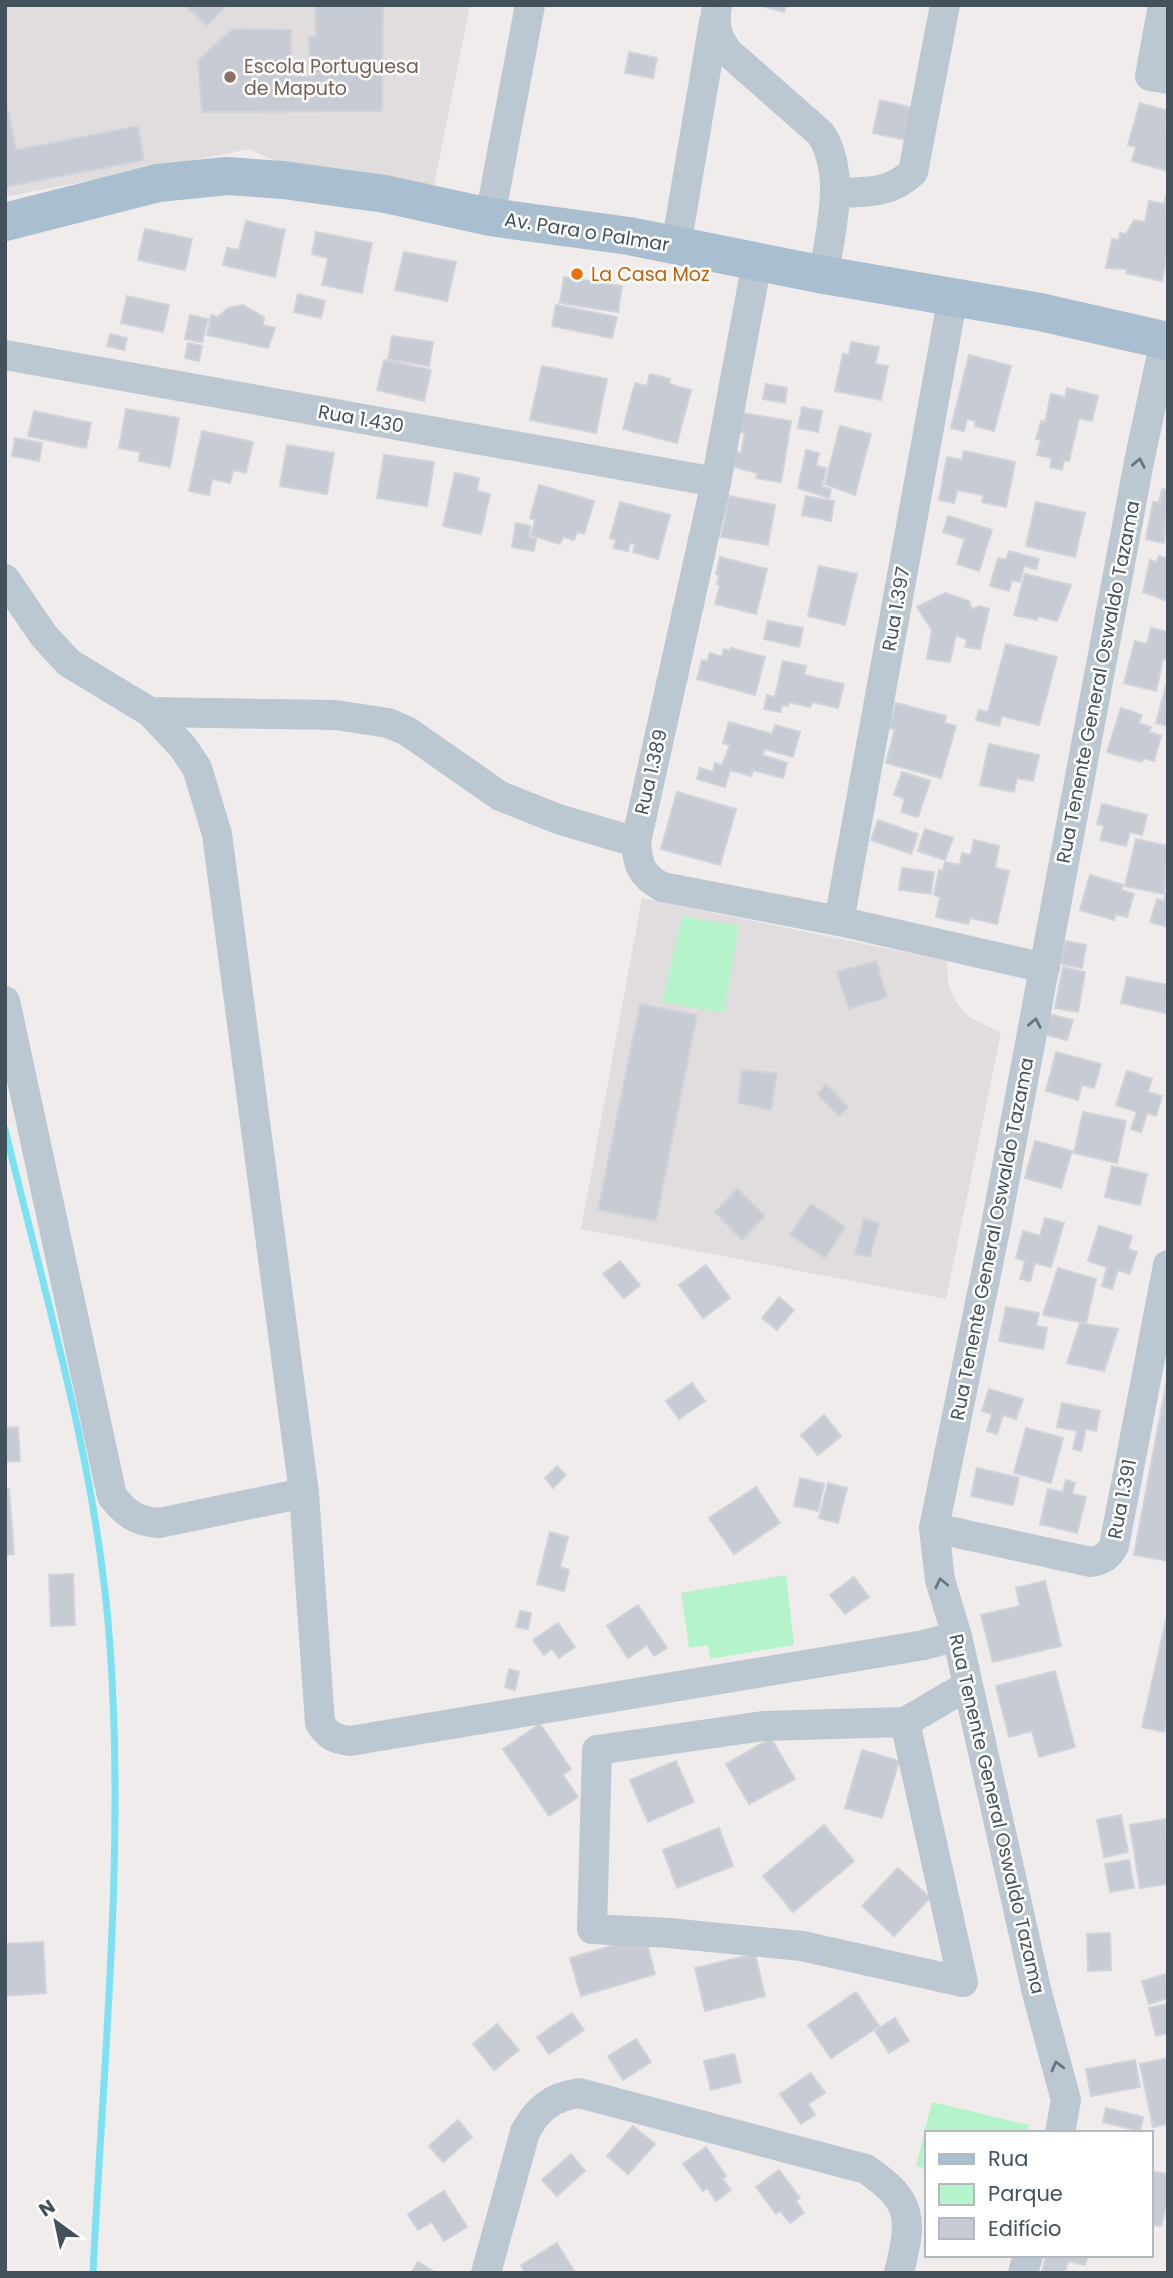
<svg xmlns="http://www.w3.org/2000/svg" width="1173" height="2278" viewBox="0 0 1173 2278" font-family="Poppins,sans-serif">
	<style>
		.education { fill: #e1ddde }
		.green { fill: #b5f3ca }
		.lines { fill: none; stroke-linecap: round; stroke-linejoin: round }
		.stream { stroke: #7de1f4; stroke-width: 7 }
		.building { fill: #c7cbd3; stroke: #d0d3d9; stroke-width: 2 }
		.minor { stroke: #bbc8d1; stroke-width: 30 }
		.major { stroke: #a9becf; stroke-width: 38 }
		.oneway { stroke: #67757f }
		.education-dot { fill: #8d6e63; stroke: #fff; stroke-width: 2.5 }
		.food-dot { fill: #e8710a; stroke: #fff; stroke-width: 2.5 }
		.labels { text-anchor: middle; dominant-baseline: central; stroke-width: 5; stroke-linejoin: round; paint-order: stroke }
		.education-label { font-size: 19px; fill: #785e54; stroke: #fff; text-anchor: start }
		.street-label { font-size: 19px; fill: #43515c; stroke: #fff }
		.food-label { font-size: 19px; fill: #c56008; stroke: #fff; text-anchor: start }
	</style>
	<rect width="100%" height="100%" fill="#f0ecec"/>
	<g class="education">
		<path d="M5 5H470L434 185 279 163 249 149 5 197Z"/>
		<path d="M642 898 947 961 948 984 956 1002 969 1017 1001 1033 946 1299 581 1229Z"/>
	</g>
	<g class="green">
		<path d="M682 916 739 926 724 1013 662 1002Z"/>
		<path d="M786 1575 794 1645 710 1659 708 1645 689 1648 681 1593Z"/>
		<path d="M932 2102 1029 2125 1028 2133H926V2169L916 2166Z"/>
	</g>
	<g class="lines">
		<path class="stream" d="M5 1129C46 1300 98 1470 110 1646 125 1854 103 2065 93 2273"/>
	</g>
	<g class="building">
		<path d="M185 5H227L207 26Z"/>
		<path d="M316 5H383L382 111 202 112 198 61 232 29 291 30V76L310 77 309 38 316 36Z"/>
		<path d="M759 5H786L784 12Z"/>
		<path d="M629 52 657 58 653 78 625 73Z"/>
		<path d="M5 97 16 150 138 126 144 160 5 187Z"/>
		<path d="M880 100 913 108 906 140 873 133Z"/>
		<path d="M1140 103 1168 111 1165 129 1168 130V171L1132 161 1136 147 1128 145Z"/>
		<path d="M1166 195 1168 252 1162 281 1126 273 1127 269 1106 268 1112 239 1119 240 1120 233 1126 234 1134 220 1145 222 1149 201 1164 204Z"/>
		<path d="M246 221 285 230 275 277 223 265 227 248 239 250Z"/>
		<path d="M145 229 192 239 185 270 138 260Z"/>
		<path d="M316 232 372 243 362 293 322 285 328 258 312 254Z"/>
		<path d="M404 252 456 262 447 301 395 290Z"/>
		<path d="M564 277 622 286 618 312 560 303Z"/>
		<path d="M298 294 325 301 321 318 294 312Z"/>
		<path d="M127 296 169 305 163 332 121 323Z"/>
		<path d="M243 305 264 317 263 325 275 328 268 348 207 335 211 315 218 317 228 308Z"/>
		<path d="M556 305 617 317 612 338 552 326Z"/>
		<path d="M190 315 208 319 202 342 185 339Z"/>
		<path d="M110 334 127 338 124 350 107 346Z"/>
		<path d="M392 336 433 342 429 366 388 359Z"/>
		<path d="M851 342 879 347 875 364 888 366 881 400 835 391 843 354 849 355Z"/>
		<path d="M188 343 202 346 199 361 185 358Z"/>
		<path d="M969 355 1011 366 994 431 975 426 976 421 967 419 964 431 951 428Z"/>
		<path d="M384 360 431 370 424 401 377 390Z"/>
		<path d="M542 366 607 379 596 433 530 420Z"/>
		<path d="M650 374 670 379 669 384 691 390 677 443 623 429 635 383 647 386Z"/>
		<path d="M766 384 787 388 785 403 763 399Z"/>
		<path d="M1067 388 1098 396 1092 421 1079 418 1069 461 1064 460 1062 470 1050 467 1052 458 1037 455 1041 439H1036L1041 421 1045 422 1051 394 1065 397Z"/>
		<path d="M802 407 822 411 818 432 798 428Z"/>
		<path d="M126 409 179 418 170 467 139 461 140 452 119 448Z"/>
		<path d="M34 411 91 423 86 448 28 436Z"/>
		<path d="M743 413 791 421 781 482 756 478 757 473 734 467 736 452 741 453 745 433 739 432Z"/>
		<path d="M840 426 871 434 855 495 825 484Z"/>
		<path d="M202 431 253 442 246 473 233 470 230 483 212 479 209 495 189 491Z"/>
		<path d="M15 438 42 443 39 461 12 456Z"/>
		<path d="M287 445 334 453 327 494 280 486Z"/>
		<path d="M806 450 819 453 816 466 826 468 822 487 831 489 829 498 798 488Z"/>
		<path d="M964 451 1015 462 1006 507 982 502 983 495 957 490 954 503 939 500 947 457 962 460Z"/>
		<path d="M384 455 434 462 427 506 377 498Z"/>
		<path d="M455 473 479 478 477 491 490 494 481 534 443 526Z"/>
		<path d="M539 485 594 501 584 534 577 532 574 540 563 537 560 544 531 535 535 520 530 518Z"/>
		<path d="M1162 489 1168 490 1164 543 1146 539 1153 502 1159 503Z"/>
		<path d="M729 496 775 505 768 545 721 537Z"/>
		<path d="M806 496 834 501 831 521 802 515Z"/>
		<path d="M620 502 670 515 658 559 633 552 635 544 630 543 628 551 613 548 616 540 610 538Z"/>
		<path d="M1036 502 1085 513 1075 557 1026 546Z"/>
		<path d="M948 516 992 530 979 571 957 564 965 539 943 532Z"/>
		<path d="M516 523 530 526 529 537 536 539 534 551 512 547Z"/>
		<path d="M1009 551 1039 559 1036 569 1024 566 1020 582 1012 580 1009 591 990 586 998 558 1006 560Z"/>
		<path d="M1159 556 1168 559V601L1143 592 1150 560 1156 562Z"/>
		<path d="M720 557 767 569 756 614 715 604 720 585 717 584 719 575 716 574Z"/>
		<path d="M819 566 857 574 845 625 808 616Z"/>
		<path d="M1025 574 1071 585 1057 621 1038 616 1037 620 1014 615Z"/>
		<path d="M945 593 969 601 972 609 980 606 989 609 980 649 965 647 967 640 956 635 950 662 927 659 932 630 917 607Z"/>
		<path d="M768 621 803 628 799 647 764 639Z"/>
		<path d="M1151 628 1168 632V660L1163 659 1156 691 1124 683 1135 641 1147 644Z"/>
		<path d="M1006 644 1057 657 1039 725 1002 716 999 726 976 720 979 710 988 712Z"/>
		<path d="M731 648 765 657 755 695 697 679 702 660 707 661 710 653 722 657 724 649 730 651Z"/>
		<path d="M783 661 806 666 804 675 844 684 838 708 812 702 810 707 789 702 788 706 782 705 780 712 764 709 767 695 775 697Z"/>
		<path d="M1166 685H1168V726L1156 723Z"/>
		<path d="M896 703 946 716 944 723 956 726 941 778 886 763 895 729 889 728Z"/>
		<path d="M1121 708 1142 715 1139 723 1151 727 1149 732 1161 736 1154 761 1143 758 1142 762 1107 752Z"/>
		<path d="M729 722 772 734 775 725 800 732 793 757 765 749 762 755 787 763 783 778 753 770 751 776 730 770 725 787 697 779 700 768 713 772 715 763 722 765 730 745 723 743Z"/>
		<path d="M989 744 1039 755 1033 781 1017 778 1014 792 980 785Z"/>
		<path d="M902 772 930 781 918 817 901 812 905 799 894 795Z"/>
		<path d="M677 792 736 809 720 865 661 849Z"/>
		<path d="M1102 804 1147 815 1142 835 1130 832 1126 846 1100 840 1104 826 1097 824Z"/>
		<path d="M878 820 918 834 911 854 871 840Z"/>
		<path d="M925 829 953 838 945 860 918 851Z"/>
		<path d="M1136 839 1168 846 1164 894 1125 886Z"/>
		<path d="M974 840 999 846 995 868 1009 871 997 924 970 918 968 924 936 917 940 897 934 895 939 870 943 871 945 862 960 865 962 853 971 855Z"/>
		<path d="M902 868 934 872 931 894 899 890Z"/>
		<path d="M1090 875 1123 885 1121 890 1134 894 1127 917 1115 914 1114 920 1080 910Z"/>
		<path d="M1166 893H1168V927L1150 922 1157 899 1164 901Z"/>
		<path d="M1065 941 1086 945 1082 968 1061 964Z"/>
		<path d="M876 961 887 997 849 1009 837 972Z"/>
		<path d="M1063 967 1085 972 1078 1012 1055 1008Z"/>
		<path d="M1127 977 1168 985 1165 1013 1121 1003Z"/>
		<path d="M640 1004 697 1015 656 1221 598 1210Z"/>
		<path d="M1044 1013 1073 1020 1067 1040 1039 1033Z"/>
		<path d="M1056 1052 1101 1064 1094 1088 1082 1085 1078 1100 1046 1091Z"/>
		<path d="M742 1070 777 1073 771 1110 738 1103Z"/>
		<path d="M1127 1071 1152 1079 1148 1092 1162 1096 1156 1116 1147 1113 1141 1132 1131 1129 1137 1112 1116 1105Z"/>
		<path d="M826 1084 848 1107 839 1116 817 1094Z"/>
		<path d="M1083 1112 1126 1121 1117 1163 1074 1153Z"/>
		<path d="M1035 1141 1072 1151 1061 1188 1025 1178Z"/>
		<path d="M1112 1166 1147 1174 1140 1205 1105 1197Z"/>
		<path d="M737 1189 765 1216 742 1240 715 1212Z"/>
		<path d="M811 1204 845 1227 825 1258 790 1235Z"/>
		<path d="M1045 1218 1064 1223 1051 1267 1035 1263 1030 1281 1020 1279 1025 1261 1016 1258 1023 1231 1040 1236Z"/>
		<path d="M864 1219 879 1223 870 1257 855 1254Z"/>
		<path d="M1099 1226 1132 1236 1128 1249 1137 1252 1130 1274 1118 1270 1112 1289 1102 1286 1107 1267 1088 1261Z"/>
		<path d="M620 1261 640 1285 624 1298 603 1274Z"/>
		<path d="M706 1265 730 1298 703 1318 679 1285Z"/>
		<path d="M1058 1268 1096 1279 1086 1323 1043 1315Z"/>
		<path d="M779 1297 794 1310 777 1330 762 1318Z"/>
		<path d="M1006 1307 1039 1313 1036 1326 1047 1328 1043 1349 999 1341Z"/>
		<path d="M1080 1323 1118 1329 1104 1371 1067 1363Z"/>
		<path d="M1168 1374V1561L1134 1555Z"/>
		<path d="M692 1383 705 1401 679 1419 666 1401Z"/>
		<path d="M989 1389 1023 1399 1016 1419 1003 1415 997 1434 987 1431 992 1414 982 1411Z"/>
		<path d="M1062 1403 1100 1411 1096 1431 1086 1429 1081 1451 1073 1449 1077 1431 1057 1427Z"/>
		<path d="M824 1415 841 1436 818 1455 801 1435Z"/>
		<path d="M18 1427 20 1461 5 1462V1428Z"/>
		<path d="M1026 1428 1063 1438 1051 1483 1014 1473Z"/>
		<path d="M557 1466 566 1475 553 1488 545 1478Z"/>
		<path d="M977 1468 1019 1478 1013 1505 971 1496Z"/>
		<path d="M800 1478 824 1484 818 1511 794 1506Z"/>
		<path d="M1066 1480 1075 1483 1072 1494 1086 1497 1077 1533 1040 1524 1048 1489 1063 1492Z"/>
		<path d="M828 1483 847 1488 838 1523 819 1518Z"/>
		<path d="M756 1487 780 1523 734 1554 709 1518Z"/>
		<path d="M9 1489 14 1554 5 1555V1490Z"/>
		<path d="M550 1532 568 1537 560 1567 569 1570 564 1591 537 1584Z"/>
		<path d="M73 1574 75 1625 51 1626 49 1575Z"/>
		<path d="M854 1577 869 1597 845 1614 830 1595Z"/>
		<path d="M1045 1581 1061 1646 993 1662 981 1615 1020 1606 1016 1588Z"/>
		<path d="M638 1605 667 1648 654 1656 647 1645 628 1658 607 1626Z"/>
		<path d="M520 1611 531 1613 528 1629 516 1627Z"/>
		<path d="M1168 1611V1713L1164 1732 1142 1727Z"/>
		<path d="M558 1623 575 1647 559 1658 552 1649 544 1655 533 1640Z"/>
		<path d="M509 1669 519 1672 515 1690 505 1687Z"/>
		<path d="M1055 1671 1075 1747 1039 1757 1032 1731 1009 1737 996 1686Z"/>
		<path d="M540 1724 571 1769 563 1775 578 1797 549 1816 503 1749Z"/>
		<path d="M771 1738 795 1779 749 1804 726 1764Z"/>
		<path d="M862 1750 899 1761 882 1818 845 1808Z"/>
		<path d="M676 1761 694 1802 648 1822 630 1780Z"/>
		<path d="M1121 1815 1128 1852 1104 1857 1097 1820Z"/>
		<path d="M1166 1819 1168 1884 1140 1888 1130 1825Z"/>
		<path d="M824 1825 854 1861 793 1912 763 1876Z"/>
		<path d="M719 1828 733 1866 677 1888 663 1850Z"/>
		<path d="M1129 1860 1134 1888 1110 1892 1105 1864Z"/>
		<path d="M898 1868 930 1898 894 1936 862 1906Z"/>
		<path d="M1110 1933 1111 1970 1088 1971 1087 1934Z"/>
		<path d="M645 1936 655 1974 581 1996 570 1958Z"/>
		<path d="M43 1942 46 1993 5 1996V1944Z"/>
		<path d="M755 1954 765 1996 705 2011 695 1968Z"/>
		<path d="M1166 1974 1168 1998 1149 2004 1142 1981Z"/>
		<path d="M856 1992 879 2026 831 2058 808 2025Z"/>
		<path d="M1168 2004V2033L1156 2036 1149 2008Z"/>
		<path d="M572 2013 584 2030 549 2054 537 2037Z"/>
		<path d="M895 2018 909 2041 889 2053 875 2031Z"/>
		<path d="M497 2024 519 2050 494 2070 473 2044Z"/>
		<path d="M636 2039 651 2062 623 2080 608 2056Z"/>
		<path d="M734 2054 741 2082 711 2090 704 2061Z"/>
		<path d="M1168 2058V2124L1153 2127 1140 2064Z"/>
		<path d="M1135 2060 1140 2087 1091 2096 1086 2069Z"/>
		<path d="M811 2073 825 2093 808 2104 815 2115 801 2124 780 2094Z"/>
		<path d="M1106 2108 1143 2117 1140 2131 1103 2122Z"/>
		<path d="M458 2120 472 2137 443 2162 429 2146Z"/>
		<path d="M633 2126 655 2144 628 2174 607 2156Z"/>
		<path d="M706 2147 726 2176 722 2179 731 2190 716 2201 707 2188 703 2191 683 2164Z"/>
		<path d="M571 2154 585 2171 557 2196 542 2180Z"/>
		<path d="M779 2170 800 2198 796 2201 804 2213 790 2223 780 2211 776 2214 756 2187Z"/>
		<path d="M1150 2171 1168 2174V2201L1161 2226 1150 2225Z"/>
		<path d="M444 2191 467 2227 444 2241 432 2222 418 2230 408 2214Z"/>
		<path d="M557 2243 575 2273H525L521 2265Z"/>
		<path d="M1046 2255H1088L1085 2265 1068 2261 1065 2273H1042Z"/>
		<path d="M418 2262 436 2273H411Z"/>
	</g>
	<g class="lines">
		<g class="minor">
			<path d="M717 5C714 25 716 36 728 52L821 134C847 175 830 230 824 275"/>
			<path d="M1163 5 1150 76 1168 79"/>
			<path d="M836 193C866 192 890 194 913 172L945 5"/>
			<path d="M490 217 530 5"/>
			<path d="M676 246 714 22"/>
			<path d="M757 262 716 482 636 842C638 866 641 875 662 887L839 921 1045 968"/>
			<path d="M5 355 716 482"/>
			<path d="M5 579 44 636 69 663 150 712 336 715 388 723 407 731 500 796 558 819 636 842"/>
			<path d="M150 712 183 747 197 768 217 834 304 1493 320 1723C328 1736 335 1739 350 1741L924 1645 957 1636"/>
			<path d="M839 921 953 296"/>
			<path d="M5 1001 112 1496C126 1514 136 1521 159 1523L304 1493"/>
			<path d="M934 1528 1091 1562C1103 1560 1108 1556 1114 1546L1168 1265"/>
			<path d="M905 1722 763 1726 597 1750 592 1929 669 1933 802 1946 963 1982 905 1722 967 1686"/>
			<path d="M1060 2133 1066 2100 1037 1993 957 1636 940 1580 934 1528 996 1225 1139 462 1165 340"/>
			<path d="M486 2273 525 2132C538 2108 552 2097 579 2093L866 2169C914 2202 912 2219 899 2273"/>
			<path d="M1023 2273 1028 2255"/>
		</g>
		<path class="major" d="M5 222 158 183 227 176 283 180 385 194 490 217 629 236 824 275 1040 312 1168 341"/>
	</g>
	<defs><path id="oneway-chevron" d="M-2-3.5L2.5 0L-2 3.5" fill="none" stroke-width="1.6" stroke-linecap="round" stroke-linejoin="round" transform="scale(1.75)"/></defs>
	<g class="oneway">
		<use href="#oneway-chevron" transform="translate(1139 463) rotate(-79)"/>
		<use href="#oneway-chevron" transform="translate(1035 1023) rotate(-79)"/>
		<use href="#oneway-chevron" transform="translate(941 1583) rotate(-103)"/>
		<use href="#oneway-chevron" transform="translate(1057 2066) rotate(-105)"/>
	</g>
	<circle class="education-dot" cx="230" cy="77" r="7"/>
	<circle class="food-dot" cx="577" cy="274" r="7"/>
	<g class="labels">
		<g class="education-label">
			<text x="244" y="66">Escola Portuguesa<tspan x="244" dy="22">de Maputo</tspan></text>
		</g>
		<g class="street-label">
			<text transform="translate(587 232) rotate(9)">Av. Para o Palmar</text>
			<text transform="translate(361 419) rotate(10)">Rua 1.430</text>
			<text transform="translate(896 609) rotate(-80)">Rua 1.397</text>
			<text transform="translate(1098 682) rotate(-79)">Rua Tenente General Oswaldo Tazama</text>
			<text transform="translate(651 772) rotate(-77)">Rua 1.389</text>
			<text transform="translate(992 1239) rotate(-79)">Rua Tenente General Oswaldo Tazama</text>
			<text transform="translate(1122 1499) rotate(-79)">Rua 1.391</text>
			<text transform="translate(997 1814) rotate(77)">Rua Tenente General Oswaldo Tazama</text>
		</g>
		<g class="food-label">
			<text x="591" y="274">La Casa Moz</text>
		</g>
	</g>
	<rect width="1173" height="2278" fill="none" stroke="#43515c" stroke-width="14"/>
	<rect x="925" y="2131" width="228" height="126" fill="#ffffff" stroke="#b4b9be" stroke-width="2"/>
	<rect x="939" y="2154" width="35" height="10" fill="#a9becf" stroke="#b4b9be" stroke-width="2"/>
	<text x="988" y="2166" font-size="21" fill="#43515c">Rua</text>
	<rect x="939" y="2184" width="35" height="21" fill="#b5f3ca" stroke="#b4b9be" stroke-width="2"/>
	<text x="988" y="2201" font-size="21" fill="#43515c">Parque</text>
	<rect x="939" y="2218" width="35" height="21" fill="#c7cbd3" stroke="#b4b9be" stroke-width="2"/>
	<text x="988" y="2236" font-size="21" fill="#43515c">Edifício</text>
	<g transform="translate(56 2222) rotate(327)" stroke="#ffffff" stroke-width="5" paint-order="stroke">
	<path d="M0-5L12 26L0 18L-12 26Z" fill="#43515c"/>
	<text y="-10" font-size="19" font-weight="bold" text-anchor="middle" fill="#43515c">N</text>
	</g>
</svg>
